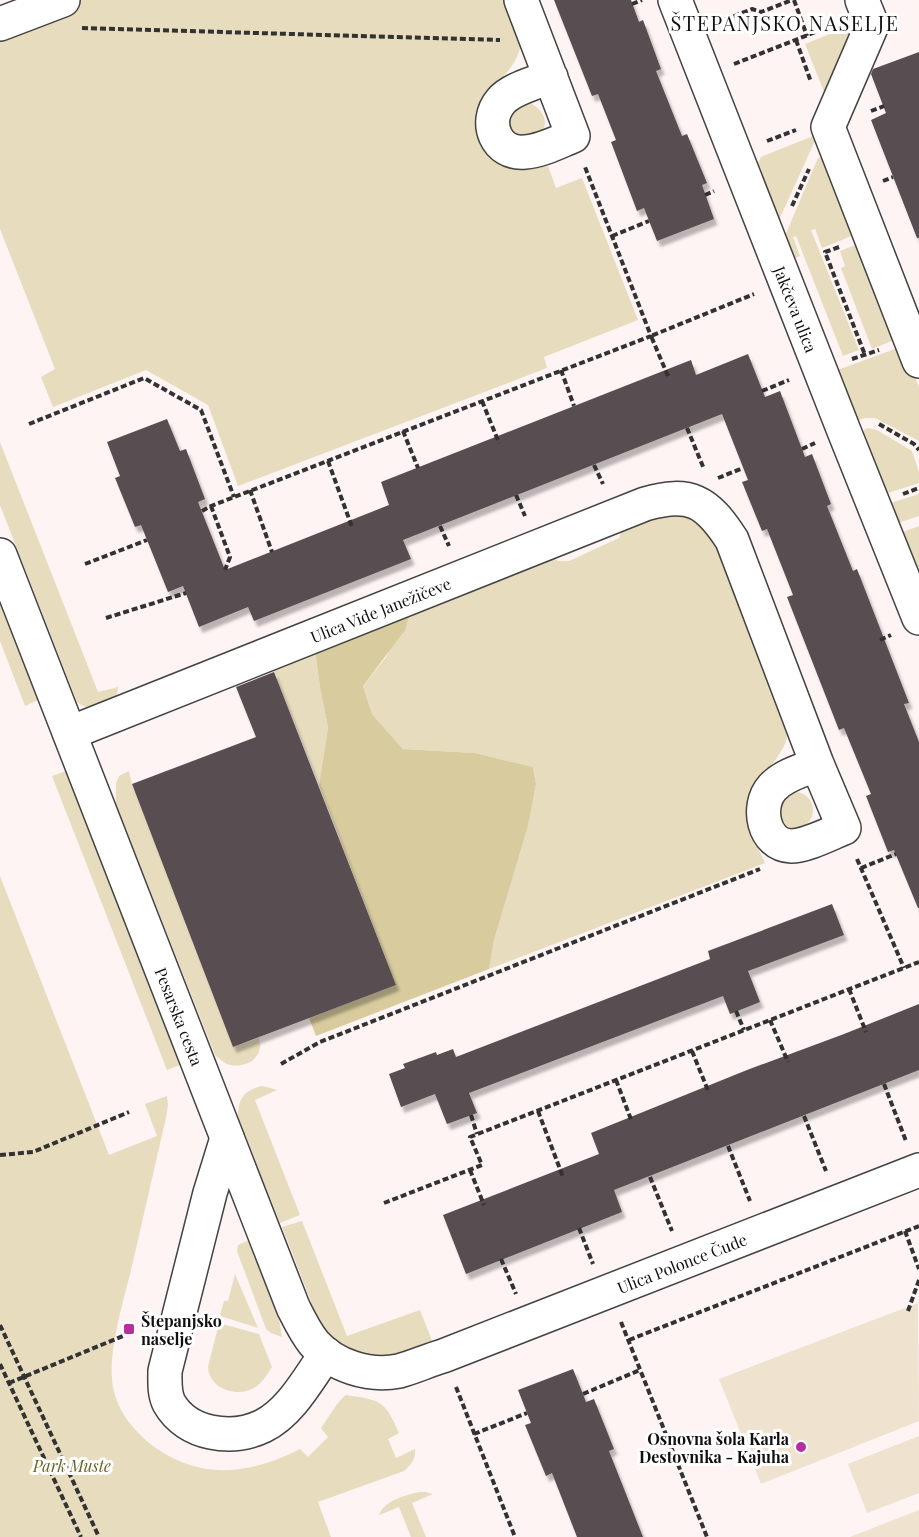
<svg xmlns="http://www.w3.org/2000/svg" width="919" height="1537" viewBox="0 0 919 1537" font-family="'Playfair Display',serif">
	<style>
		.green { fill: #e8dcbe }
		.forest { fill: #d8cb9e }
		.pitch { fill: #efe2cf }
		.building { fill: #584d51; filter: url(#shadow) }
		.lines { fill: none; stroke-linecap: round; stroke-linejoin: round }
		.minor-casing { stroke: #434343; stroke-width: 36 }
		.path { stroke: #323232; stroke-width: 4; stroke-dasharray: 6 3; stroke-linecap: butt }
		.minor { stroke: #fff; stroke-width: 33 }
		.poi-dot { fill: #b92e9f; stroke: #fff; stroke-width: 2 }
		.labels { text-anchor: middle; dominant-baseline: central; stroke-width: 6; stroke-linejoin: round; paint-order: stroke }
		.street-label { font-size: 16px; fill: #101010; stroke: #fff }
		.poi-label { font-size: 16px; font-weight: bold; fill: #101010; stroke: #fff; text-anchor: start }
		.park-label { font-size: 16px; font-style: italic; fill: #636523; stroke: #fff }
		.quarter-label { font-size: 20px; letter-spacing: 1.5px; fill: #101010; stroke: #fff }
	</style>
	<defs>
		<filter id="shadow"><feDropShadow dx="3.5" dy="6" stdDeviation="1.5" flood-color="#0004"/></filter>
	</defs>
	<rect width="100%" height="100%" fill="#fef4f3"/>
	<g class="green">
		<path d="M82 0H512C515 12 521 26 521 38 522 61 501 79 487 95L517 168 532 169 548 166 556 188 582 178 638 320 544 357 547 368 238 486 208 405 146 370 53 407 41 377 55 369 0 229V32Z"/>
		<path d="M862 21 826 97 805 44Z"/>
		<path d="M528 102C540 106 552 122 540 133 537 135 531 137 527 139L510 132 508 113Z"/>
		<path d="M818 134 780 218 773 221 754 171 761 157Z"/>
		<path d="M829 154 859 233 822 248 815 229 811 230 859 350 843 356 796 236 793 237 800 256 788 261 782 243 818 158Z"/>
		<path d="M863 242 899 338 872 349 841 268 845 266 840 251Z"/>
		<path d="M903 346 919 387V441L875 418H865L852 423 832 372Z"/>
		<path d="M868 428 877 430 912 451 919 472V483L885 494 858 440 865 429Z"/>
		<path d="M0 442 98 692 118 687 116 699C103 704 89 713 77 702L0 505Z"/>
		<path d="M919 494V516L892 525 884 505Z"/>
		<path d="M677 509 715 529 790 719C789 728 788 738 784 746 773 770 745 785 747 815 749 831 758 848 765 863L489 969 494 940 527 825 536 784 533 767 475 753 403 749 372 714 363 686 386 657 413 603 544 552 558 561H569L619 538 625 522Z"/>
		<path d="M919 526V567L909 571 895 535Z"/>
		<path d="M0 603 38 700 25 706 0 641Z"/>
		<path d="M314 642 320 687 328 728 319 785 272 667Z"/>
		<path d="M66 771 180 1065 167 1070 52 776Z"/>
		<path d="M129 771 132 784 233 1047 259 1038C259 1041 261 1044 260 1047 259 1062 240 1069 227 1064 223 1062 219 1058 215 1055L116 804V783L119 776Z"/>
		<circle cx="795" cy="810" r="18"/>
		<path d="M0 876 109 1155 157 1136 145 1104 167 1096 168 1105 166 1118C154 1169 143 1219 131 1270 123 1303 107 1354 113 1387 119 1420 148 1447 177 1460 218 1479 261 1469 300 1449L308 1457 328 1437 321 1428C328 1419 338 1400 346 1395 380 1400 385 1400 399 1433L388 1439 396 1458 415 1449C416 1459 411 1465 404 1471L318 1502 331 1537H0Z"/>
		<path d="M261 1086 271 1088 277 1090 255 1100 300 1215 280 1223 238 1117C238 1098 244 1091 261 1086Z"/>
		<path d="M302 1221 347 1336 420 1310 433 1343C422 1347 409 1355 397 1357 393 1357 387 1357 383 1357 351 1357 333 1344 317 1317L282 1227Z"/>
		<path d="M249 1240 279 1319 282 1337 271 1333 266 1329 237 1251 238 1245Z"/>
		<path d="M235 1274 258 1328 220 1316 224 1301H228Z"/>
		<path d="M219 1323 259 1334 272 1367C268 1374 263 1381 257 1386 240 1399 209 1390 208 1367Z"/>
		<path d="M419 1492H426L433 1494 412 1503 426 1537H411L399 1507 379 1515C385 1500 404 1496 419 1492Z"/>
	</g>
	<path class="forest" d="M413 603 405 630 363 686 372 714 403 749 475 753 533 767 536 784 528 825 494 940 489 969 316 1036 309 1018 396 985 319 785 328 728 320 687 314 642Z"/>
	<g class="pitch">
		<path d="M918 1303 919 1421 761 1484 719 1379Z"/>
		<path d="M919 1436V1493L867 1513 848 1464Z"/>
		<path d="M919 1510V1537H850Z"/>
	</g>
	<g class="building">
		<path d="M554 0H631L639 22 643 20 661 69 656 71 682 136 687 134 707 183 702 185 714 219 657 241 644 208 637 211 611 142 616 140 598 94 592 96Z"/>
		<path d="M919 52V238H917L871 120 886 113 871 74 873 69Z"/>
		<path d="M748 354 765 397 780 391 805 457 812 454 831 504 827 506 853 571 857 569 909 703 904 704 919 742V908H918L894 850 888 852 866 796 871 794 844 728 839 730 787 597 793 595 767 529 762 531 742 482 748 480 722 414 403 540 411 559 254 621 248 607 199 627 183 586 168 592 141 525 135 527 115 478 120 476 107 442 167 419 180 451 186 449 205 499 198 502 225 570 389 505 381 482 691 360 696 375Z"/>
		<path d="M274 672 396 985 233 1047 132 784 256 737 236 687Z"/>
		<path d="M832 904 844 935 748 971 760 1002 730 1014 723 996 469 1093 477 1113 447 1124 435 1094 401 1107 389 1074 405 1068 403 1064 436 1052 437 1055 453 1049 456 1057 710 959 708 951Z"/>
		<path d="M919 1004V1070L614 1190 622 1212 466 1274 443 1215 599 1154 591 1133 747 1070 844 1034Z"/>
		<path d="M573 1369 586 1402 594 1399 614 1449 609 1451 643 1537H577L552 1473 546 1476 525 1425 531 1423 518 1390Z"/>
	</g>
	<g class="lines">
		<g class="minor-casing">
			<g id="minor">
				<path d="M521 0 573 136C558 142 541 151 525 152 496 155 483 122 501 101 511 89 537 82 551 77"/>
				<path id="s1" d="M675 0 844 431 919 618"/>
				<path d="M862 0 872 25 828 127 919 361"/>
				<path d="M0 24 63 0"/>
				<path id="s2" d="M0 555 293 1307C299 1319 305 1332 314 1343 334 1366 369 1377 399 1371 414 1367 429 1360 443 1356L919 1170"/>
				<path id="s3" d="M70 733 645 504C690 491 707 501 732 540L817 764 844 828C829 834 806 846 791 846 763 845 756 806 772 788 783 775 802 771 817 764"/>
				<path d="M227 1138 210 1193 165 1371C165 1382 164 1393 169 1403 187 1435 232 1441 263 1426 291 1412 308 1379 326 1354"/>
			</g>
		</g>
		<g class="path">
			<path d="M794 0 807 36"/>
			<path d="M632 4 642 0"/>
			<path d="M717 23 752 9 761 12 792 0"/>
			<path d="M82 28 500 40"/>
			<path d="M796 40 811 82"/>
			<path d="M734 64 836 24"/>
			<path d="M871 111 884 106"/>
			<path d="M767 141 796 130"/>
			<path d="M883 181 893 177"/>
			<path d="M705 195 714 191"/>
			<path d="M792 206 809 169"/>
			<path d="M612 236 649 221"/>
			<path d="M839 247 825 252 865 355"/>
			<path d="M852 359 879 350"/>
			<path d="M561 370 574 406"/>
			<path d="M668 376 651 336 754 294"/>
			<path d="M762 391 789 380"/>
			<path d="M482 401 499 443"/>
			<path d="M29 424 144 378 201 410 234 497"/>
			<path d="M879 424 914 444 919 450"/>
			<path d="M687 428 704 469"/>
			<path d="M403 431 418 468"/>
			<path d="M802 449 815 443"/>
			<path d="M328 461 352 527"/>
			<path d="M594 465 603 484"/>
			<path d="M718 478 743 468"/>
			<path d="M250 490 272 552"/>
			<path d="M903 494 919 488"/>
			<path d="M516 495 525 516"/>
			<path d="M211 506 230 557 225 570"/>
			<path d="M202 511 211 506 651 336 585 167"/>
			<path d="M440 526 449 546"/>
			<path d="M85 564 147 540"/>
			<path d="M106 618 186 593"/>
			<path d="M880 640 891 635"/>
			<path d="M857 859 904 968"/>
			<path d="M861 868 896 854"/>
			<path d="M849 989 866 1032"/>
			<path d="M736 1011 744 1030"/>
			<path d="M770 1020 788 1062"/>
			<path d="M692 1051 709 1093"/>
			<path d="M281 1064 320 1042 760 869"/>
			<path d="M616 1080 632 1122"/>
			<path d="M884 1084 906 1141"/>
			<path d="M538 1111 563 1177"/>
			<path d="M471 1115 477 1134"/>
			<path d="M804 1116 826 1171"/>
			<path d="M728 1146 750 1201"/>
			<path d="M0 1155 33 1152 129 1112"/>
			<path d="M470 1170 484 1205"/>
			<path d="M650 1177 672 1231"/>
			<path d="M384 1203 482 1165 470 1137 919 962"/>
			<path d="M579 1228 593 1264"/>
			<path d="M905 1231 919 1269"/>
			<path d="M501 1259 516 1294"/>
			<path d="M908 1311 919 1280"/>
			<path d="M621 1322 707 1537"/>
			<path d="M0 1325 99 1537"/>
			<path d="M629 1340 919 1226"/>
			<path d="M0 1364 81 1537"/>
			<path d="M9 1383 123 1336"/>
			<path d="M456 1387 515 1537"/>
			<path d="M583 1394 640 1370"/>
			<path d="M474 1434 527 1413"/>
		</g>
		<use href="#minor" class="minor"/>
	</g>
	<g class="poi-dot">
		<rect x="123" y="1323" width="12" height="12" rx="3"/>
		<circle cx="801" cy="1447" r="6"/>
	</g>
	<g class="labels">
		<g class="street-label">
			<text stroke="none"><textPath href="#s1" startOffset="332">Jakčeva ulica</textPath></text>
			<text stroke="none"><textPath href="#s3" startOffset="334">Ulica Vide Janežičeve</textPath></text>
			<text stroke="none"><textPath href="#s2" startOffset="495">Pesarska cesta</textPath></text>
			<text stroke="none"><textPath href="#s2" startOffset="1245">Ulica Polonce Čude</textPath></text>
		</g>
		<g class="poi-label">
			<text x="141" y="1320">Štepanjsko<tspan x="141" dy="18">naselje</tspan></text>
			<text x="789" y="1438" text-anchor="end">Osnovna šola Karla<tspan x="789" dy="18">Destovnika - Kajuha</tspan></text>
		</g>
		<g class="park-label">
			<text x="72" y="1465">Park Muste</text>
		</g>
		<g class="quarter-label">
			<text x="785" y="22">ŠTEPANJSKO NASELJE</text>
		</g>
	</g>
</svg>
